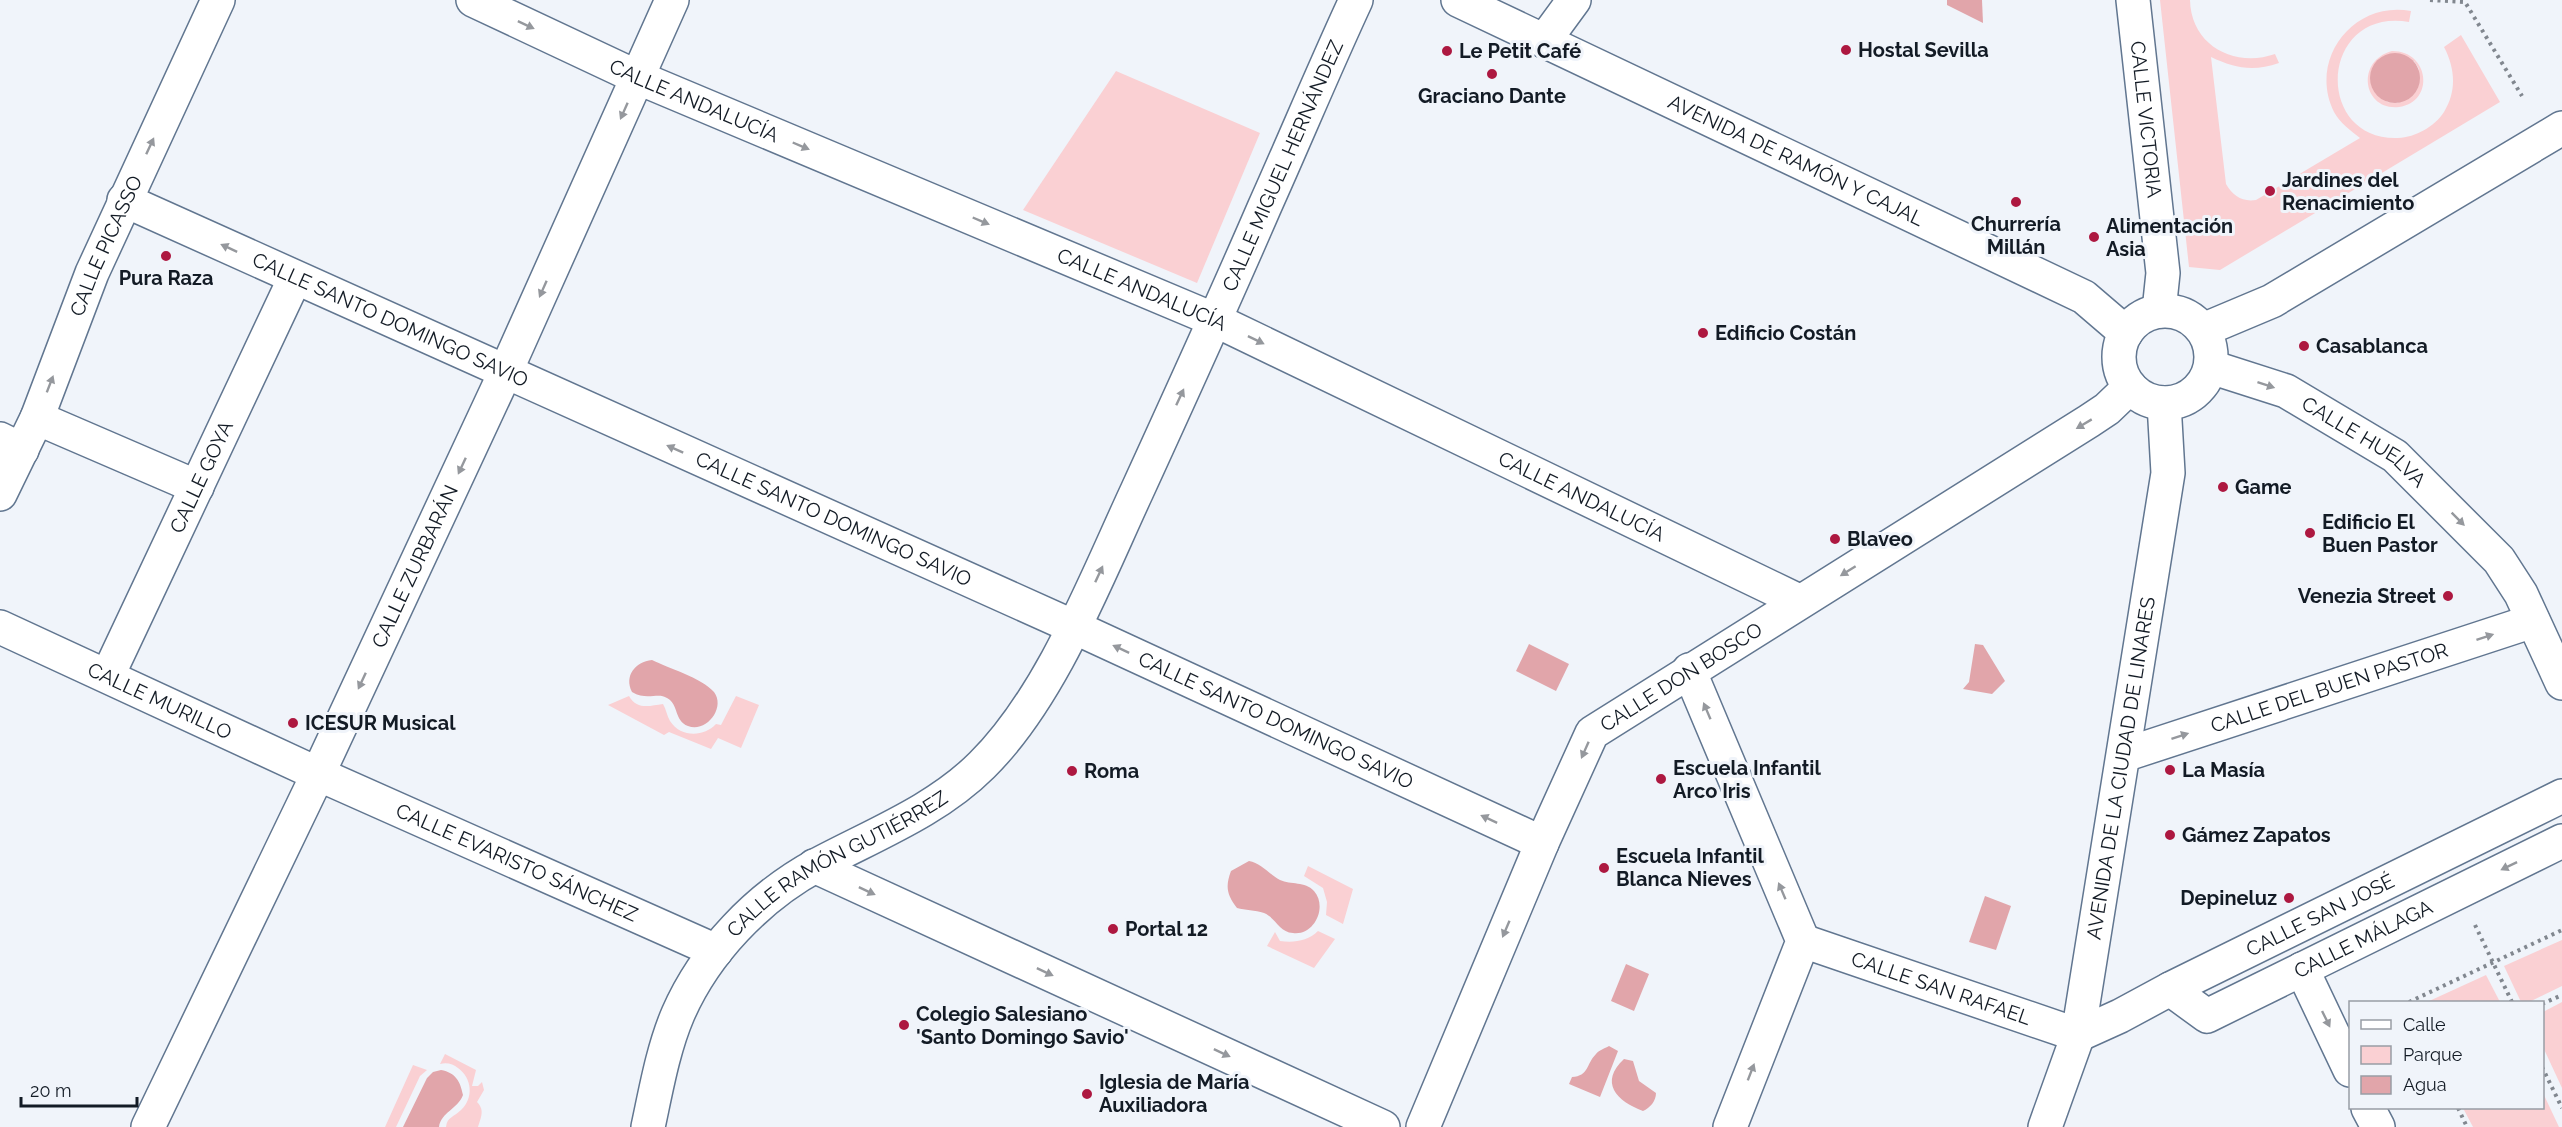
<svg xmlns="http://www.w3.org/2000/svg" width="2562" height="1127" viewBox="0 0 2562 1127" font-family="Raleway,sans-serif">
	<style>
		.green { fill: #fad0d3; fill-rule: evenodd }
		.water { fill: #e1a5aa }
		.lines { fill: none; stroke-linecap: round; stroke-linejoin: round }
		.minor-casing { stroke: #617690; stroke-width: 36 }
		.tertiary-casing { stroke: #617690; stroke-width: 36 }
		.secondary-casing { stroke: #617690; stroke-width: 36 }
		.path { stroke: #81878f; stroke-width: 4; stroke-dasharray: 3 4.5; stroke-linecap: butt }
		.minor { stroke: #fff; stroke-width: 33 }
		.tertiary { stroke: #fff; stroke-width: 33 }
		.secondary { stroke: #fff; stroke-width: 33 }
		.oneway { fill: #95989d }
		.poi-dot { fill: #ad1840; stroke: #f0f4fa; stroke-width: 2 }
		.labels { text-anchor: middle; dominant-baseline: central; stroke-width: 6; stroke-linejoin: round; paint-order: stroke }
		.poi-label { font-size: 20px; font-weight: bold; fill: #131b25; stroke: #f0f4fa; text-anchor: start }
		.street-label { font-size: 20px; fill: #131b25; stroke: #f0f4fa }
	</style>
	<rect width="100%" height="100%" fill="#f0f4fa"/>
	<g class="green">
		<path d="M2160 0H2190C2191 46 2235 68 2275 54L2279 63C2253 72 2234 68 2211 57L2226 184C2233 196 2242 202 2256 200L2360 138C2351 131 2340 123 2334 112 2308 60 2353 0 2411 11L2409 22C2319 7 2313 141 2398 138 2416 137 2434 127 2444 112 2457 91 2455 68 2444 47L2461 35 2500 102 2220 270 2189 267Z"/>
		<path d="M2392 51C2430 51 2435 102 2399 107 2363 111 2355 61 2392 51ZM2384 56 2414 61 2419 69 2398 103 2387 102 2372 70Z"/>
		<path d="M1116 71 1260 133 1197 283 1023 210Z"/>
		<path d="M629 696C637 710 649 706 663 704 666 709 667 716 670 721 681 738 704 737 716 724L721 725 736 696 759 705 741 748 718 738 711 749 669 732 664 735 608 705Z"/>
		<path d="M1308 866 1353 889 1343 924 1326 915 1327 902 1323 888 1304 876Z"/>
		<path d="M1318 931 1335 939 1314 968 1267 946 1275 932 1280 941C1294 943 1308 941 1318 931Z"/>
		<path d="M2562 940V986L2529 1002H2521L2504 966Z"/>
		<path d="M2486 975 2500 1002H2427Z"/>
		<path d="M2562 1002V1088L2543 1047V1012Z"/>
		<path d="M445 1054 476 1070 472 1086H478L482 1082 484 1090 477 1102C485 1110 481 1117 478 1127H446C447 1117 454 1117 461 1110 474 1098 472 1078 458 1068 453 1064 447 1062 440 1064Z"/>
		<path d="M413 1065 427 1070 420 1076 396 1127H385Z"/>
		<path d="M2543 1093 2559 1127H2473L2463 1108H2542Z"/>
	</g>
	<g class="water">
		<path d="M1947 0H1982L1983 23 1947 5Z"/>
		<circle cx="2395" cy="78" r="25"/>
		<path d="M1529 644 1569 664 1556 691 1516 671Z"/>
		<path d="M1975 644 1983 645 2005 681 1992 694 1963 689 1969 682Z"/>
		<path d="M652 660C668 668 702 678 714 692 726 708 706 733 688 726 674 721 679 704 667 698 658 692 647 701 632 692 624 676 635 662 652 660Z"/>
		<path d="M1249 861C1261 863 1269 874 1280 880 1291 885 1305 881 1314 891 1328 907 1314 936 1293 933 1279 932 1276 918 1264 913 1255 910 1245 910 1237 908 1227 895 1225 887 1231 871Z"/>
		<path d="M1985 896 2011 906 1996 950 1969 942Z"/>
		<path d="M1626 964 1649 974 1634 1011 1611 1001Z"/>
		<path d="M1609 1046 1618 1051 1600 1097 1569 1084 1572 1077C1589 1076 1586 1064 1596 1054 1599 1050 1606 1048 1609 1046Z"/>
		<path d="M1624 1059 1633 1061 1639 1081 1656 1093C1656 1101 1650 1108 1643 1111 1616 1101 1599 1082 1624 1059Z"/>
		<path d="M441 1070C456 1073 460 1081 463 1095 458 1109 441 1112 439 1127H403L427 1078 433 1072Z"/>
	</g>
	<g class="lines">
		<g class="minor-casing">
			<g id="minor">
				<path id="s1" d="M473 0 639 78 1215 320 1799 601"/>
				<path id="s2" d="M2133 0 2163 273 2159 311"/>
				<path d="M1544 41 1574 0"/>
				<path id="s3" d="M124 200 1074 627 1542 843"/>
				<path id="s4" d="M2211 367 2286 391 2395 456 2499 560 2521 594 2562 683"/>
				<path d="M37 418 197 487"/>
				<path d="M0 439 22 450"/>
				<path id="s5" d="M0 627 318 774 716 951"/>
				<path d="M1689 670 1803 941 1730 1127"/>
				<path id="s6" d="M108 675 295 278"/>
				<path id="s7" d="M2124 755 2533 621"/>
				<path d="M814 866 1383 1127"/>
				<path id="s8" d="M1803 941 2078 1035 2120 1016 2170 989 2562 796"/>
				<path d="M2302 969 2350 1070"/>
				<path id="s9" d="M2170 989 2207 1016 2562 841"/>
				<path d="M2368 1108 2378 1127"/>
				<path id="s10" d="M148 1127 318 774 505 373 672 0"/>
				<path id="s11" d="M648 1127C656 1090 663 1049 678 1014 705 952 758 897 817 865 873 835 936 811 982 765 1051 697 1096 579 1137 491 1180 397 1223 303 1264 208 1295 139 1324 69 1356 0"/>
				<path id="s12" d="M1423 1127 1542 843 1592 733 2089 421 2107 409 2130 387"/>
			</g>
		</g>
		<g class="tertiary-casing">
			<g id="tertiary">
				<path d="M2203 330 2272 301 2562 128"/>
				<path id="s13" d="M0 494 37 418 92 273 218 0"/>
			</g>
		</g>
		<g class="secondary-casing">
			<g id="secondary">
				<path id="s14" d="M1458 0 2084 297 2126 333"/>
				<circle cx="2165" cy="357" r="46"/>
				<path id="s15" d="M2045 1127 2078 1035 2168 473 2164 403"/>
			</g>
		</g>
		<g class="path">
			<path d="M2430 0 2465 2 2522 96"/>
			<path d="M2475 925 2512 1002"/>
			<path d="M2409 1002 2562 930"/>
			<path d="M2542 1004 2562 995"/>
			<path d="M2542 1067 2562 1108"/>
			<path d="M2458 1108 2467 1127"/>
		</g>
		<use href="#minor" class="minor"/>
		<use href="#tertiary" class="tertiary"/>
		<use href="#secondary" class="secondary"/>
	</g>
	<defs><path id="oneway-solid" d="M-6-.8H1V-3.2L6.5 0L1 3.2V.8H-6Z" transform="scale(1.5)"/></defs>
	<g class="oneway">
		<use href="#oneway-solid" transform="translate(526 25) rotate(25)"/>
		<use href="#oneway-solid" transform="translate(624 111) rotate(114)"/>
		<use href="#oneway-solid" transform="translate(150 146) rotate(-65)"/>
		<use href="#oneway-solid" transform="translate(801 146) rotate(23)"/>
		<use href="#oneway-solid" transform="translate(981 221) rotate(23)"/>
		<use href="#oneway-solid" transform="translate(229 248) rotate(-155)"/>
		<use href="#oneway-solid" transform="translate(543 289) rotate(114)"/>
		<use href="#oneway-solid" transform="translate(1256 340) rotate(26)"/>
		<use href="#oneway-solid" transform="translate(50 384) rotate(-69)"/>
		<use href="#oneway-solid" transform="translate(2266 385) rotate(18)"/>
		<use href="#oneway-solid" transform="translate(1180 397) rotate(-65)"/>
		<use href="#oneway-solid" transform="translate(2084 424) rotate(149)"/>
		<use href="#oneway-solid" transform="translate(675 449) rotate(-156)"/>
		<use href="#oneway-solid" transform="translate(462 466) rotate(115)"/>
		<use href="#oneway-solid" transform="translate(2458 519) rotate(45)"/>
		<use href="#oneway-solid" transform="translate(1848 571) rotate(148)"/>
		<use href="#oneway-solid" transform="translate(1099 574) rotate(-65)"/>
		<use href="#oneway-solid" transform="translate(2485 637) rotate(-18)"/>
		<use href="#oneway-solid" transform="translate(1121 649) rotate(-155)"/>
		<use href="#oneway-solid" transform="translate(362 681) rotate(115)"/>
		<use href="#oneway-solid" transform="translate(1707 711) rotate(-113)"/>
		<use href="#oneway-solid" transform="translate(2180 736) rotate(-18)"/>
		<use href="#oneway-solid" transform="translate(1585 750) rotate(114)"/>
		<use href="#oneway-solid" transform="translate(1489 819) rotate(-155)"/>
		<use href="#oneway-solid" transform="translate(2509 866) rotate(154)"/>
		<use href="#oneway-solid" transform="translate(867 891) rotate(25)"/>
		<use href="#oneway-solid" transform="translate(1782 891) rotate(-113)"/>
		<use href="#oneway-solid" transform="translate(1506 929) rotate(113)"/>
		<use href="#oneway-solid" transform="translate(1045 972) rotate(25)"/>
		<use href="#oneway-solid" transform="translate(2326 1019) rotate(64)"/>
		<use href="#oneway-solid" transform="translate(1222 1053) rotate(25)"/>
		<use href="#oneway-solid" transform="translate(1751 1072) rotate(-69)"/>
	</g>
	<g class="poi-dot">
		<circle cx="1846" cy="50" r="6"/>
		<circle cx="1447" cy="51" r="6"/>
		<circle cx="1492" cy="74" r="6"/>
		<circle cx="2270" cy="191" r="6"/>
		<circle cx="2016" cy="202" r="6"/>
		<circle cx="2094" cy="237" r="6"/>
		<circle cx="166" cy="256" r="6"/>
		<circle cx="1703" cy="333" r="6"/>
		<circle cx="2304" cy="346" r="6"/>
		<circle cx="2223" cy="487" r="6"/>
		<circle cx="2310" cy="533" r="6"/>
		<circle cx="1835" cy="539" r="6"/>
		<circle cx="2448" cy="596" r="6"/>
		<circle cx="293" cy="723" r="6"/>
		<circle cx="2170" cy="770" r="6"/>
		<circle cx="1072" cy="771" r="6"/>
		<circle cx="1661" cy="779" r="6"/>
		<circle cx="2170" cy="835" r="6"/>
		<circle cx="1604" cy="868" r="6"/>
		<circle cx="2289" cy="898" r="6"/>
		<circle cx="1113" cy="929" r="6"/>
		<circle cx="904" cy="1025" r="6"/>
		<circle cx="1087" cy="1094" r="6"/>
	</g>
	<g class="labels">
		<g class="poi-label">
			<text x="1858" y="50">Hostal Sevilla</text>
			<text x="1459" y="51">Le Petit Café</text>
			<text x="1492" y="96" text-anchor="middle">Graciano Dante</text>
			<text x="2282" y="180">Jardines del<tspan x="2282" dy="23">Renacimiento</tspan></text>
			<text x="2016" y="224" text-anchor="middle">Churrería<tspan x="2016" dy="23">Millán</tspan></text>
			<text x="2106" y="226">Alimentación<tspan x="2106" dy="23">Asia</tspan></text>
			<text x="166" y="278" text-anchor="middle">Pura Raza</text>
			<text x="1715" y="333">Edificio Costán</text>
			<text x="2316" y="346">Casablanca</text>
			<text x="2235" y="487">Game</text>
			<text x="2322" y="522">Edificio El<tspan x="2322" dy="23">Buen Pastor</tspan></text>
			<text x="1847" y="539">Blaveo</text>
			<text x="2436" y="596" text-anchor="end">Venezia Street</text>
			<text x="305" y="723">ICESUR Musical</text>
			<text x="1673" y="768">Escuela Infantil<tspan x="1673" dy="23">Arco Iris</tspan></text>
			<text x="2182" y="770">La Masía</text>
			<text x="1084" y="771">Roma</text>
			<text x="2182" y="835">Gámez Zapatos</text>
			<text x="1616" y="856">Escuela Infantil<tspan x="1616" dy="23">Blanca Nieves</tspan></text>
			<text x="2277" y="898" text-anchor="end">Depineluz</text>
			<text x="1125" y="929">Portal 12</text>
			<text x="916" y="1014">Colegio Salesiano<tspan x="916" dy="23">'Santo Domingo Savio'</tspan></text>
			<text x="1099" y="1082">Iglesia de María<tspan x="1099" dy="23">Auxiliadora</tspan></text>
		</g>
		<g class="street-label">
			<text stroke="none"><textPath href="#s1" startOffset="243">CALLE ANDALUCÍA</textPath></text>
			<text stroke="none"><textPath href="#s2" startOffset="120">CALLE VICTORIA</textPath></text>
			<text stroke="none"><textPath href="#s14" startOffset="374">AVENIDA DE RAMÓN Y CAJAL</textPath></text>
			<text stroke="none"><textPath href="#s11" startOffset="1191">CALLE MIGUEL HERNÁNDEZ</textPath></text>
			<text stroke="none"><textPath href="#s13" startOffset="270">CALLE PICASSO</textPath></text>
			<text stroke="none"><textPath href="#s1" startOffset="729">CALLE ANDALUCÍA</textPath></text>
			<text stroke="none"><textPath href="#s3" startOffset="292">CALLE SANTO DOMINGO SAVIO</textPath></text>
			<text stroke="none"><textPath href="#s4" startOffset="172">CALLE HUELVA</textPath></text>
			<text stroke="none"><textPath href="#s6" startOffset="219">CALLE GOYA</textPath></text>
			<text stroke="none"><textPath href="#s1" startOffset="1215">CALLE ANDALUCÍA</textPath></text>
			<text stroke="none"><textPath href="#s3" startOffset="778">CALLE SANTO DOMINGO SAVIO</textPath></text>
			<text stroke="none"><textPath href="#s10" startOffset="621">CALLE ZURBARÁN</textPath></text>
			<text stroke="none"><textPath href="#s12" startOffset="534">CALLE DON BOSCO</textPath></text>
			<text stroke="none"><textPath href="#s7" startOffset="216">CALLE DEL BUEN PASTOR</textPath></text>
			<text stroke="none"><textPath href="#s5" startOffset="176">CALLE MURILLO</textPath></text>
			<text stroke="none"><textPath href="#s3" startOffset="1264">CALLE SANTO DOMINGO SAVIO</textPath></text>
			<text stroke="none"><textPath href="#s15" startOffset="368">AVENIDA DE LA CIUDAD DE LINARES</textPath></text>
			<text stroke="none"><textPath href="#s5" startOffset="568">CALLE EVARISTO SÁNCHEZ</textPath></text>
			<text stroke="none"><textPath href="#s11" startOffset="342">CALLE RAMÓN GUTIÉRREZ</textPath></text>
			<text stroke="none"><textPath href="#s8" startOffset="561">CALLE SAN JOSÉ</textPath></text>
			<text stroke="none"><textPath href="#s9" startOffset="220">CALLE MÁLAGA</textPath></text>
			<text stroke="none"><textPath href="#s8" startOffset="146">CALLE SAN RAFAEL</textPath></text>
		</g>
	</g>
	<rect x="2349" y="1001" width="195" height="108" fill="#f0f4fa" stroke="#989da5" stroke-width="1.5"/>
	<rect x="2361" y="1020" width="30" height="9" fill="#ffffff" stroke="#989da5" stroke-width="1.5"/>
	<text x="2403" y="1031" font-size="18" fill="#131b25">Calle</text>
	<rect x="2361" y="1046" width="30" height="18" fill="#fad0d3" stroke="#989da5" stroke-width="1.5"/>
	<text x="2403" y="1061" font-size="18" fill="#131b25">Parque</text>
	<rect x="2361" y="1076" width="30" height="18" fill="#e1a5aa" stroke="#989da5" stroke-width="1.5"/>
	<text x="2403" y="1091" font-size="18" fill="#131b25">Agua</text>
	<path d="M21 1097v9h116v-9" fill="none" stroke="#131b25" stroke-width="3"/>
	<text x="30" y="1097" font-size="18" fill="#131b25" stroke="#f0f4fa" stroke-width="4.5" paint-order="stroke">20 m</text>
</svg>
